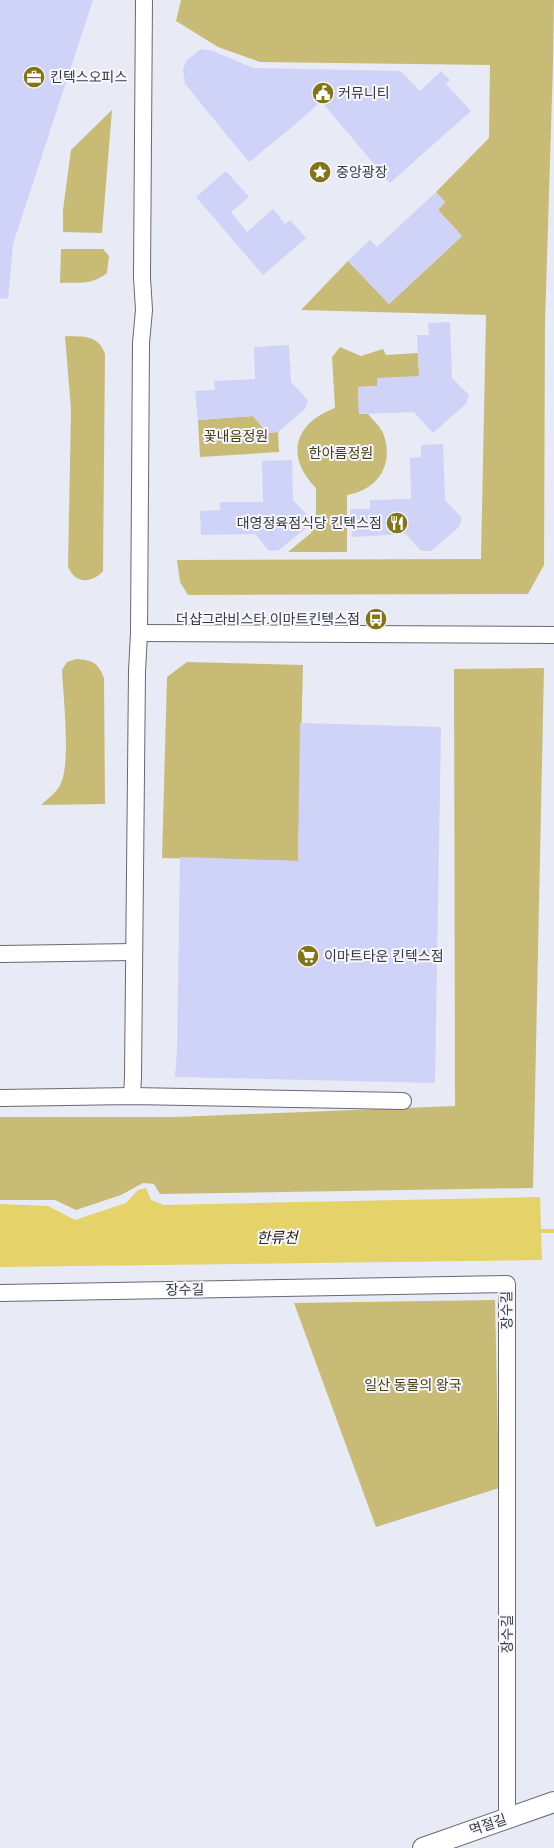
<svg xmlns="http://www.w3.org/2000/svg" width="554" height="1848" viewBox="0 0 554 1848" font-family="'Varela Round','Noto Sans KR',sans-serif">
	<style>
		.green { fill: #c8bb75 }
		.water { fill: #e5d269 }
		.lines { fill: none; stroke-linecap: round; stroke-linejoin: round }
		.stream { stroke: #e5d269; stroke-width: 4 }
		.building { fill: #d0d3f8 }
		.minor-casing { stroke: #686973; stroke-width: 18 }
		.tertiary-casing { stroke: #686973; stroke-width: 22 }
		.minor { stroke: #fff; stroke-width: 16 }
		.tertiary { stroke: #fff; stroke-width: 20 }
		.labels { text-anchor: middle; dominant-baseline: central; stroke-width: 4; stroke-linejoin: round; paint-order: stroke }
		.poi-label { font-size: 14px; fill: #393a3e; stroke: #f7f7ff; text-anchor: start }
		.park-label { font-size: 14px; fill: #473f12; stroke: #f7f7ff }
		.street-label { font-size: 14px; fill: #393a3e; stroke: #f7f7ff }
		.water-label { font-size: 15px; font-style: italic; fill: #2d2a18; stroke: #f7f7ff }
	</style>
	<rect width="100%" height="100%" fill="#e8eaf5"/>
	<g class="green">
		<path d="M181 0H554L553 63 545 324 544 565 528 594 188 595 180 582 177 560 481 559 486 315 301 310 348 261 389 304 462 236 438 210 445 202 436 192 489 138 490 65 260 62 218 47 176 21Z"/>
		<path d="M112 110 102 233 63 232V210L71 150Z"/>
		<path d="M61 249H103L109 256 107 273C91 286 79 282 60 283Z"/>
		<path d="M65 336C83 337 98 334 105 354L103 571C92 584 74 584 68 566L71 409Z"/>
		<path d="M340 347 361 356 383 349 386 355 418 353 419 376 377 386 358 387 359 414H368C373 420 380 426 383 433 395 464 378 490 347 495V552H288L311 533 316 519V488C285 457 294 423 335 408L332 357Z"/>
		<path d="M253 416 267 433 278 432 279 452 200 457 198 420Z"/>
		<path d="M76 659C92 660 98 662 104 678L105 804 41 805C47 799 55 794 59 787 72 768 63 695 62 670L67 662Z"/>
		<path d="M187 662 303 665 298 861 162 858 167 677Z"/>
		<path d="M544 668 533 1188 160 1194 154 1184 143 1183 121 1195 76 1210 55 1200H0V1117H176L455 1106 454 669Z"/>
		<path d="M495 1300 499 1488 376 1527 294 1303Z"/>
	</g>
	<path class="water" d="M146 1188 151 1200 164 1205 540 1197 542 1260 0 1267V1204L48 1206 75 1220 126 1203 138 1190Z"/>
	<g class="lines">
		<path class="stream" d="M536 1231H554"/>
	</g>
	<g class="building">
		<path d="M0 0H93L13 244 8 299 0 298Z"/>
		<path d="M201 49 213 51 253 68 401 71 420 91 441 71 450 80 446 84 471 111 390 183 321 101 297 123 249 162 185 84 183 70 186 61Z"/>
		<path d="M226 171 249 197 231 212 247 232 273 209 285 224 290 220 306 238 263 275 196 197Z"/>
		<path d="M436 192 445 202 438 210 462 236 389 304 348 261 370 240 377 247Z"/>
		<path d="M450 322 452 378 469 395 466 404 433 433 414 412 359 414 358 387 377 386V378L419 376 417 335H429L428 323Z"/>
		<path d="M289 345 291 382 308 400 305 409 278 432 267 433 253 416 198 420 195 391 215 390 214 381 255 379 254 347Z"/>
		<path d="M443 444 445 500 462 518 459 527 431 551H421L406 534 352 537 350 509H370V500L411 499 410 458 421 457V445Z"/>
		<path d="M292 460 293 500 310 518 307 527 279 550 269 551 255 534 201 535 200 511 220 510V502H263L262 461Z"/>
		<path d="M300 723 441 727 435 1083 175 1077 177 1050 180 857 298 861Z"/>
	</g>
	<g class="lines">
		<g class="minor-casing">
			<g id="minor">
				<path d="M139 633 554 635"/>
				<path d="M0 954 133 952"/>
				<path d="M132 1096 133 1077 137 671 139 633 141 343 144 310 142 277 144 0"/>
				<path d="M0 1098 132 1096 403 1101"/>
				<path d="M0 1293 507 1284V1818"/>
			</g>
		</g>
		<g class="tertiary-casing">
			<path id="tertiary" d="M423 1848 554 1802"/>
		</g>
		<use href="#minor" class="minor"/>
		<use href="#tertiary" class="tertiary"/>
	</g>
	<defs>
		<g id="office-disc" transform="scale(1.15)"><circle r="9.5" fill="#837416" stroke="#f7f7ff"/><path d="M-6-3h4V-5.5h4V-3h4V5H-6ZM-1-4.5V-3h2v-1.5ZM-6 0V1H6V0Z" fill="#fff"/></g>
		<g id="civic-disc" transform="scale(1.15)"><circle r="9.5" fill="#837416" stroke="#f7f7ff"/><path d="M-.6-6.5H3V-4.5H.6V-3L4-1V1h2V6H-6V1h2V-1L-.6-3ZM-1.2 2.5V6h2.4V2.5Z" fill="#fff"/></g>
		<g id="sight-disc" transform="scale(1.15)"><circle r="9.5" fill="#837416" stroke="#f7f7ff"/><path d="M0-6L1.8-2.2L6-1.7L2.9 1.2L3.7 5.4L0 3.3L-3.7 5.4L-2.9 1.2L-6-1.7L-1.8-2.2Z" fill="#fff"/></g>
		<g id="restaurant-disc" transform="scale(1.15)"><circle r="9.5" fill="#837416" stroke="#f7f7ff"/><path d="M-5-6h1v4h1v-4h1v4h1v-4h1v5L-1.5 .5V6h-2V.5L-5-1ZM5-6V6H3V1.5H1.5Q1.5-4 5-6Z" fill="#fff"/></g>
		<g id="bus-disc" transform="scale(1.15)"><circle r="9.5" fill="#837416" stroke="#f7f7ff"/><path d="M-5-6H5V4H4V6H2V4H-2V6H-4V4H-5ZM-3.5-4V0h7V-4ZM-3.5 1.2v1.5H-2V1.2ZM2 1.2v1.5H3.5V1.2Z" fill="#fff"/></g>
		<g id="supermarket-disc" transform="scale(1.15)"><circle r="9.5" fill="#837416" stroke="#f7f7ff"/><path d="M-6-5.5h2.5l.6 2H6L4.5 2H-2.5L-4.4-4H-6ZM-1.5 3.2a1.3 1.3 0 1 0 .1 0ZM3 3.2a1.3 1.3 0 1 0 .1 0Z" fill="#fff"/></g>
	</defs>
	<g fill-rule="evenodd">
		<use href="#office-disc" x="34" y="77"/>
		<use href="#civic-disc" x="323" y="93"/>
		<use href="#sight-disc" x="320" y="172"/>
		<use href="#restaurant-disc" x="397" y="523"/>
		<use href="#bus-disc" x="376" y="619"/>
		<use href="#supermarket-disc" x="308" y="956"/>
	</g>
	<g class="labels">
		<g class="poi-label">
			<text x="50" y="77">킨텍스오피스</text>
			<text x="338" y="93">커뮤니티</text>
			<text x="336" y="172">중앙광장</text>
			<text x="382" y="523" text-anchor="end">대영정육점식당 킨텍스점</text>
			<text x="360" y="619" text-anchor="end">더샵그라비스타.이마트킨텍스점</text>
			<text x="324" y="956">이마트타운 킨텍스점</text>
		</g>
		<g class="park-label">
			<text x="236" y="436">꽃내음정원</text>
			<text x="341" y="453">한아름정원</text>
			<text x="413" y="1385">일산 동물의 왕국</text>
		</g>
		<g class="street-label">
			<text transform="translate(185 1290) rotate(-1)">장수길</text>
			<text transform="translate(507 1310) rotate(-91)">장수길</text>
			<text transform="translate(507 1634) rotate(-90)">장수길</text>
			<text transform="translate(488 1825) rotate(-19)">멱절길</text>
		</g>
		<g class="water-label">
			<text transform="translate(277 1238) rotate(-1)">한류천</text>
		</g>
	</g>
</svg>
